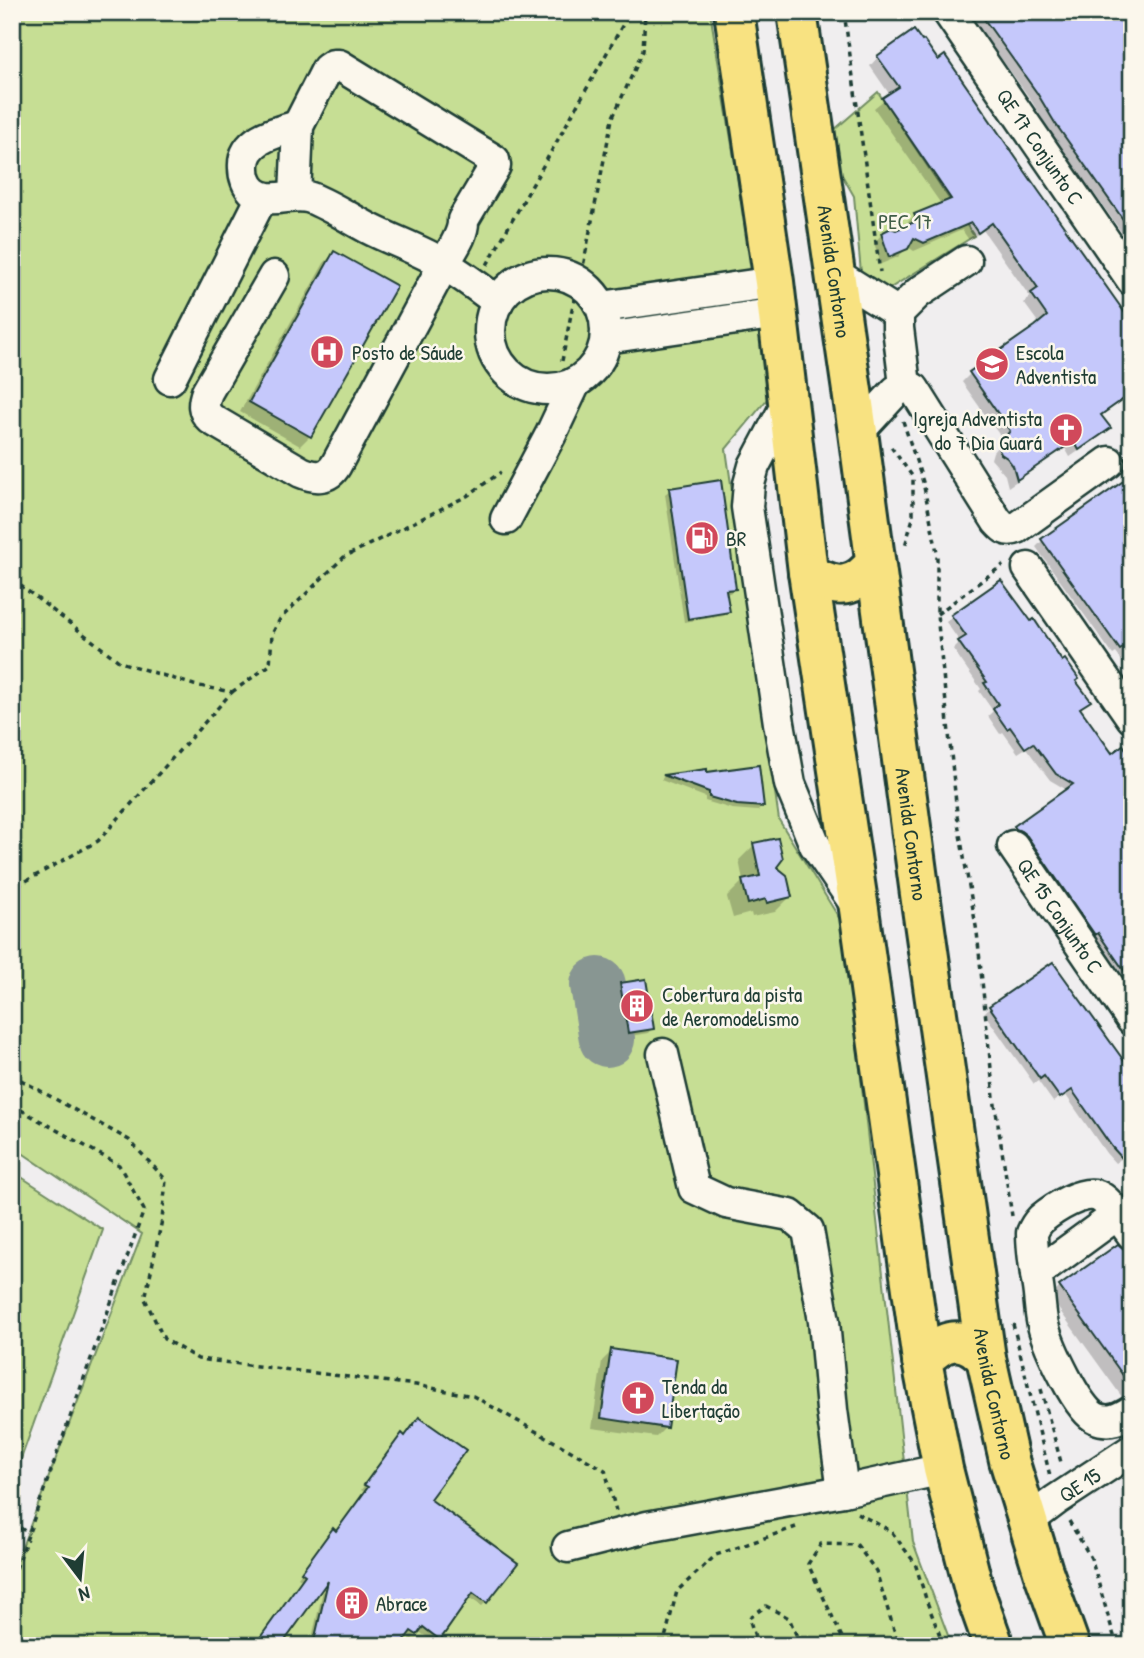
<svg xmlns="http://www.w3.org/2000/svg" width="1144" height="1658" viewBox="0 0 1144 1658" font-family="'Patrick Hand',sans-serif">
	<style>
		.green { fill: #c6de94; stroke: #728e64; stroke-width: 2 }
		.shadow { fill: #0003 }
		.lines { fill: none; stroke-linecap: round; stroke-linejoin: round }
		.taxiway { stroke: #889692; stroke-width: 56 }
		.building { fill: #c5c8fb; stroke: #1f3d34; stroke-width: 2 }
		.minor-casing { stroke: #1f3d34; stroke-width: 35 }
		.major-casing { stroke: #1f3d34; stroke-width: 44 }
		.path { stroke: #1f3d34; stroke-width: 3.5; stroke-dasharray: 5 5; stroke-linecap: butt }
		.minor { stroke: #fbf7ec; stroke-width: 30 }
		.major { stroke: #f8e281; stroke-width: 38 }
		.labels { text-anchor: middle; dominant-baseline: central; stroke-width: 5; stroke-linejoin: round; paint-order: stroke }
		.street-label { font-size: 21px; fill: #1f3d34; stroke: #fbf7ec }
		.park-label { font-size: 21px; fill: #405d47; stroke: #fbf7ec }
		.poi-label { font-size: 21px; fill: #1f3d34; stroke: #fbf7ec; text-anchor: start }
	</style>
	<rect width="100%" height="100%" fill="#f0eeef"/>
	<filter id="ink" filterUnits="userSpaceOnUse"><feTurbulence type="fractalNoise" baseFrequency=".0143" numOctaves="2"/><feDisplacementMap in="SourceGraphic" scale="14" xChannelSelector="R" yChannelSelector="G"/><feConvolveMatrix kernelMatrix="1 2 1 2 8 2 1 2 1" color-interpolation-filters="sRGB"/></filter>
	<g filter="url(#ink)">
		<g class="green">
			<path d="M12 12H710L773 392 726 449 779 820 844 926 913 1542 952 1646H12V1573L142 1234 12 1146Z"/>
			<path d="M878 92 974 236 879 295 862 284 854 196 834 161 833 131Z"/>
			<path d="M12 1171 103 1230 12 1484Z"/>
		</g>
		<g class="shadow">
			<path d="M959 12H1132V247L1049 130 1031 100 977 25 971 29Z"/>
			<path d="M878 57 1132 327V394L1100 416 1108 427 1100 436 1070 457 1065 448 1008 487 1005 475 991 459 993 452 1003 440 962 382 970 374 1040 325 1024 303 1030 297 983 230 969 240 962 230 914 251 908 247 898 257 881 264 874 243 882 234 896 232 908 227 906 224 915 215 941 204 874 108 890 95 870 66Z"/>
			<path d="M334 253 310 436 300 446 240 412 324 263Z"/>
			<path d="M1132 477V673H1131L1116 653 1113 655 1036 547 1042 541Z"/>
			<path d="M670 490 734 588 730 593H725L728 612 724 616 684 622 665 494Z"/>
			<path d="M952 616 1074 681 1088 701 1079 709 1111 756 1132 761V1004L1008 834 1015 827 1067 790 1050 780 1026 748 1018 753 1003 732 1000 734 988 716 993 711 979 691 981 689 953 649 960 642 946 622Z"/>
			<path d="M705 771V774L762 806 758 811 732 809 705 801V797L661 780 664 776Z"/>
			<path d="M754 845 774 867 791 896 775 912 752 917 751 913 733 918 727 897 743 881 739 860Z"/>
			<path d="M621 985 652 1028 648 1033 624 1037 617 989Z"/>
			<path d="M990 1007 1132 1076V1151L1115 1163 1106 1153 1065 1094 1053 1102 1038 1081 1034 1084 984 1013Z"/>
			<path d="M1132 1257V1389L1122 1397 1050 1297 1060 1287Z"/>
			<path d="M612 1351 666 1427 656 1437 592 1428 602 1361Z"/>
			<path d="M397 1439 428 1500 486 1602 482 1606 468 1597 435 1643 418 1631 412 1639 406 1635 364 1646H310L325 1582 279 1646H254L302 1580 298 1577 329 1535 336 1532 365 1492 361 1490Z"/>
		</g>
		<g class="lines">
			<path class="taxiway" d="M598 985 607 1039"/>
		</g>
		<g class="building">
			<path d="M979 12H1046L1050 18 1058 12H1132V232L1055 123 1037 93Z"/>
			<path d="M914 30 922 41 924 40 938 60 945 55 1038 190 1132 323V393L1101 415 1111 428 1079 450 1074 441 1017 480 1013 466 1007 458 1001 454 999 450 1001 442 1010 431 969 372 1035 326 1047 316 1031 293 1038 288 992 223 978 233 971 223 924 243 914 238 908 249 889 257 881 233 891 228 896 230 917 221 914 214 951 199 882 98 899 87 877 56Z"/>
			<path d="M334 251 397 286 311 437 249 402Z"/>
			<path d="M1132 475V642L1120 650 1041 539Z"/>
			<path d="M721 480 736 589 726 590 730 612 688 619 669 488Z"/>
			<path d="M1001 580 1031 621 1034 619 1062 661 1065 659 1079 679 1076 681 1091 701 1080 708 1112 753 1123 745 1132 758V982L1098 933 1095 935 1027 836 1021 831 1016 829 1014 826 1073 784 1056 774 1033 743 1025 748 1010 727 1007 729 993 709 998 704 984 683 987 682 958 641 966 636 951 615Z"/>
			<path d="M759 765 764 807 737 805 709 797V792L663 775 707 769V772Z"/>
			<path d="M778 838 783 859 777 867 787 875 792 897 767 903 766 899 748 904 742 880 760 876 753 843Z"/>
			<path d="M1053 962 1132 1072V1151L1122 1158 1112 1147 1072 1090 1060 1098 1044 1076 1040 1079 989 1006Z"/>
			<path d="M646 979 654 1029 628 1033 620 983Z"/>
			<path d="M1118 1244 1125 1250 1129 1251 1132 1254V1388L1059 1286Z"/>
			<path d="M611 1349 677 1359 667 1428 601 1418Z"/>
			<path d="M419 1417 466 1450 430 1499 518 1563 487 1603 473 1593 440 1640 423 1627 417 1635 411 1631 400 1646H313L328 1581 281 1646H254L305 1575 301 1572 333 1528 336 1531 368 1487 364 1485 402 1433 405 1436Z"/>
		</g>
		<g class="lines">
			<g class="minor-casing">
				<g id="minor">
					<path id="s1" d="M948 12 1132 280"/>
					<path d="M298 126C276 132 242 139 244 168 244 176 247 186 254 192 270 206 293 191 311 198 331 206 349 218 368 228 393 241 421 250 445 265 464 276 481 289 498 302"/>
					<path d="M834 273 898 313"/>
					<circle cx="548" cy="331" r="58"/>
					<path d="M274 276 207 392C203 403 202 411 211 419L301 472C315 478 328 479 336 465L444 264C451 251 464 235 463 220L495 166 494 160 339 65H333L327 69 298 126 295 196"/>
					<path d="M602 307 774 282"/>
					<path d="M606 338 778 313"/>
					<path d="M170 379 262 197"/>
					<path d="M905 385 898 328V313L918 293 966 261"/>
					<path d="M789 400 754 466 749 484 747 507 779 723 790 784 815 845 858 908"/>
					<path d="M858 432 896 391 905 385 914 389 997 521C1004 529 1007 532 1017 528L1109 462"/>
					<path d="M506 519 551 434 575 383"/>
					<path d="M1028 568 1132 718"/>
					<path id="s2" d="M1013 846 1132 1020"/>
					<path d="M663 1054 694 1188 726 1203 790 1215 808 1230 824 1321 832 1410 843 1491"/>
					<path d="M1132 1234C1125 1225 1110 1202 1100 1197 1084 1188 1053 1209 1041 1219 1037 1223 1034 1228 1032 1233 1032 1251 1035 1269 1038 1287 1040 1300 1040 1313 1043 1325 1048 1345 1078 1411 1096 1418 1109 1424 1121 1418 1132 1411"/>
					<path d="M1036 1274 1118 1214"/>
					<path id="s3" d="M1028 1521 1056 1500 1132 1450"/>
					<path d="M568 1547 647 1527 843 1491 943 1469"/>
				</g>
			</g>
			<g class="major-casing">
				<g id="major">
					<path d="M734 12 774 282 808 572 859 909 922 1361 943 1469 974 1590 994 1646"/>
					<path id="s4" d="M797 12 858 432 920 894 986 1358 1009 1460 1043 1571 1070 1646"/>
					<path d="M808 572C835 591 855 589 875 563"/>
					<path d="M922 1361C944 1338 963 1333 986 1358"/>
				</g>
			</g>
			<g class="path">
				<path d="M844 12 880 272"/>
				<path d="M487 265 630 12"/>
				<path d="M562 361 572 309 580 282 612 119 643 51 645 12"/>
				<path d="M903 421 923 482 937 552V614L958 823 977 932 994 1098 1012 1216"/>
				<path d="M891 447 913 477V518L905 546"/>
				<path d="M12 579 120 662 194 685 232 692 98 841 17 886 12 887"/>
				<path d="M937 614 1003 565"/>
				<path d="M232 692 270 665 272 634 280 619 344 557 467 496 501 472"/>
				<path d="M12 1075 129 1140 166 1180 162 1220 145 1299 164 1339 198 1359 416 1385 473 1396 605 1470 616 1511"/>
				<path d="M12 1105 119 1165 144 1210 12 1580"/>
				<path d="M1013 1324 1050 1476"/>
				<path d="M1041 1389 1062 1466"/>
				<path d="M857 1513 891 1531 915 1563 927 1602 944 1646"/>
				<path d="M1069 1521 1091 1558 1117 1646"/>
				<path d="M12 1522 29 1534"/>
				<path d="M663 1646 677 1591 716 1555 796 1527"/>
				<path d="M758 1646 749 1618 766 1606 789 1618 801 1646"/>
				<path d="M846 1646 808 1564 821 1544 857 1545 876 1571 899 1646"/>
			</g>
			<use href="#minor" class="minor"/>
			<use href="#major" class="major"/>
		</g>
	</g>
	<defs>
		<g id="hospital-disc" transform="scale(1.75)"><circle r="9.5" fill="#d1495b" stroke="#fbf7ec"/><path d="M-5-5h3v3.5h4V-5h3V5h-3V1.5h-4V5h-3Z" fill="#fff"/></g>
		<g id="school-disc" transform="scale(1.75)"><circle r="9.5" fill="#d1495b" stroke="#fbf7ec"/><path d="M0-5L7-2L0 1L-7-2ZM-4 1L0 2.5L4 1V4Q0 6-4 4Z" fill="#fff"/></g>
		<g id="church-disc" transform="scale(1.75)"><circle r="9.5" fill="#d1495b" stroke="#fbf7ec"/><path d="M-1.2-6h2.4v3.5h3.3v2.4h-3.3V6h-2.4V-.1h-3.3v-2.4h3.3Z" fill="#fff"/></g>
		<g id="fuel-disc" transform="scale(1.75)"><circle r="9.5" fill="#d1495b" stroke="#fbf7ec"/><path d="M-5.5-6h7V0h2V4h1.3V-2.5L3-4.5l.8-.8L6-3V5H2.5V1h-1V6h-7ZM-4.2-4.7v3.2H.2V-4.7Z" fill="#fff"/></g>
		<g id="building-disc" transform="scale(1.75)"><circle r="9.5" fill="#d1495b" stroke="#fbf7ec"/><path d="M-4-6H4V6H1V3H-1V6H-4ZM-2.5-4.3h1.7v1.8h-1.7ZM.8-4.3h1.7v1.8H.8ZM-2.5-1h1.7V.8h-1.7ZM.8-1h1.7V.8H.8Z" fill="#fff"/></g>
	</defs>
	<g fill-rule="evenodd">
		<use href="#hospital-disc" x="327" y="352"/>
		<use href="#school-disc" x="992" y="364"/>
		<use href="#church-disc" x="1066" y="430"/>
		<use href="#fuel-disc" x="702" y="538"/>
		<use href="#building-disc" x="637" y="1006"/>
		<use href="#church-disc" x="638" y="1398"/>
		<use href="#building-disc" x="352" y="1603"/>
	</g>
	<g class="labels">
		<g class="street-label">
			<text stroke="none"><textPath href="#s1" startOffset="163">QE 17 Conjunto C</textPath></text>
			<text stroke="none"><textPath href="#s4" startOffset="262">Avenida Contorno</textPath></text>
			<text stroke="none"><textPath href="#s4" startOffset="830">Avenida Contorno</textPath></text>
			<text stroke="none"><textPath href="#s2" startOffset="84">QE 15 Conjunto C</textPath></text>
			<text stroke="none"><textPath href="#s4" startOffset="1396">Avenida Contorno</textPath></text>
			<text stroke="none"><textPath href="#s3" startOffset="63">QE 15</textPath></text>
		</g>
		<g class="park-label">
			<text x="905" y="221">PEC 17</text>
		</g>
		<g class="poi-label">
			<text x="352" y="352">Posto de Sáude</text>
			<text x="1016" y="352">Escola<tspan x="1016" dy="24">Adventista</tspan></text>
			<text x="1042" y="418" text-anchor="end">Igreja Adventista<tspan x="1042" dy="24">do 7 Dia Guará</tspan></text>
			<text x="726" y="538">BR</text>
			<text x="662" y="994">Cobertura da pista<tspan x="662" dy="24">de Aeromodelismo</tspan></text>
			<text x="662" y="1386">Tenda da<tspan x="662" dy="24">Libertação</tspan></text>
			<text x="376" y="1603">Abrace</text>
		</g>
	</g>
	<rect width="1144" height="1658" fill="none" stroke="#fbf7ec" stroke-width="42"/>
	<rect x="21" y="21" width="1102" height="1616" fill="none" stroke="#1f3d34" stroke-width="2.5" filter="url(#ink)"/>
	<g transform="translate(80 1578) rotate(164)" stroke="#fbf7ec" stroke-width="5" paint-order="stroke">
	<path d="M0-5L12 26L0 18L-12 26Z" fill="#1f3d34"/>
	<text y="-10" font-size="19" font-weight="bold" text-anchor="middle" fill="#1f3d34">N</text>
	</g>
</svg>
